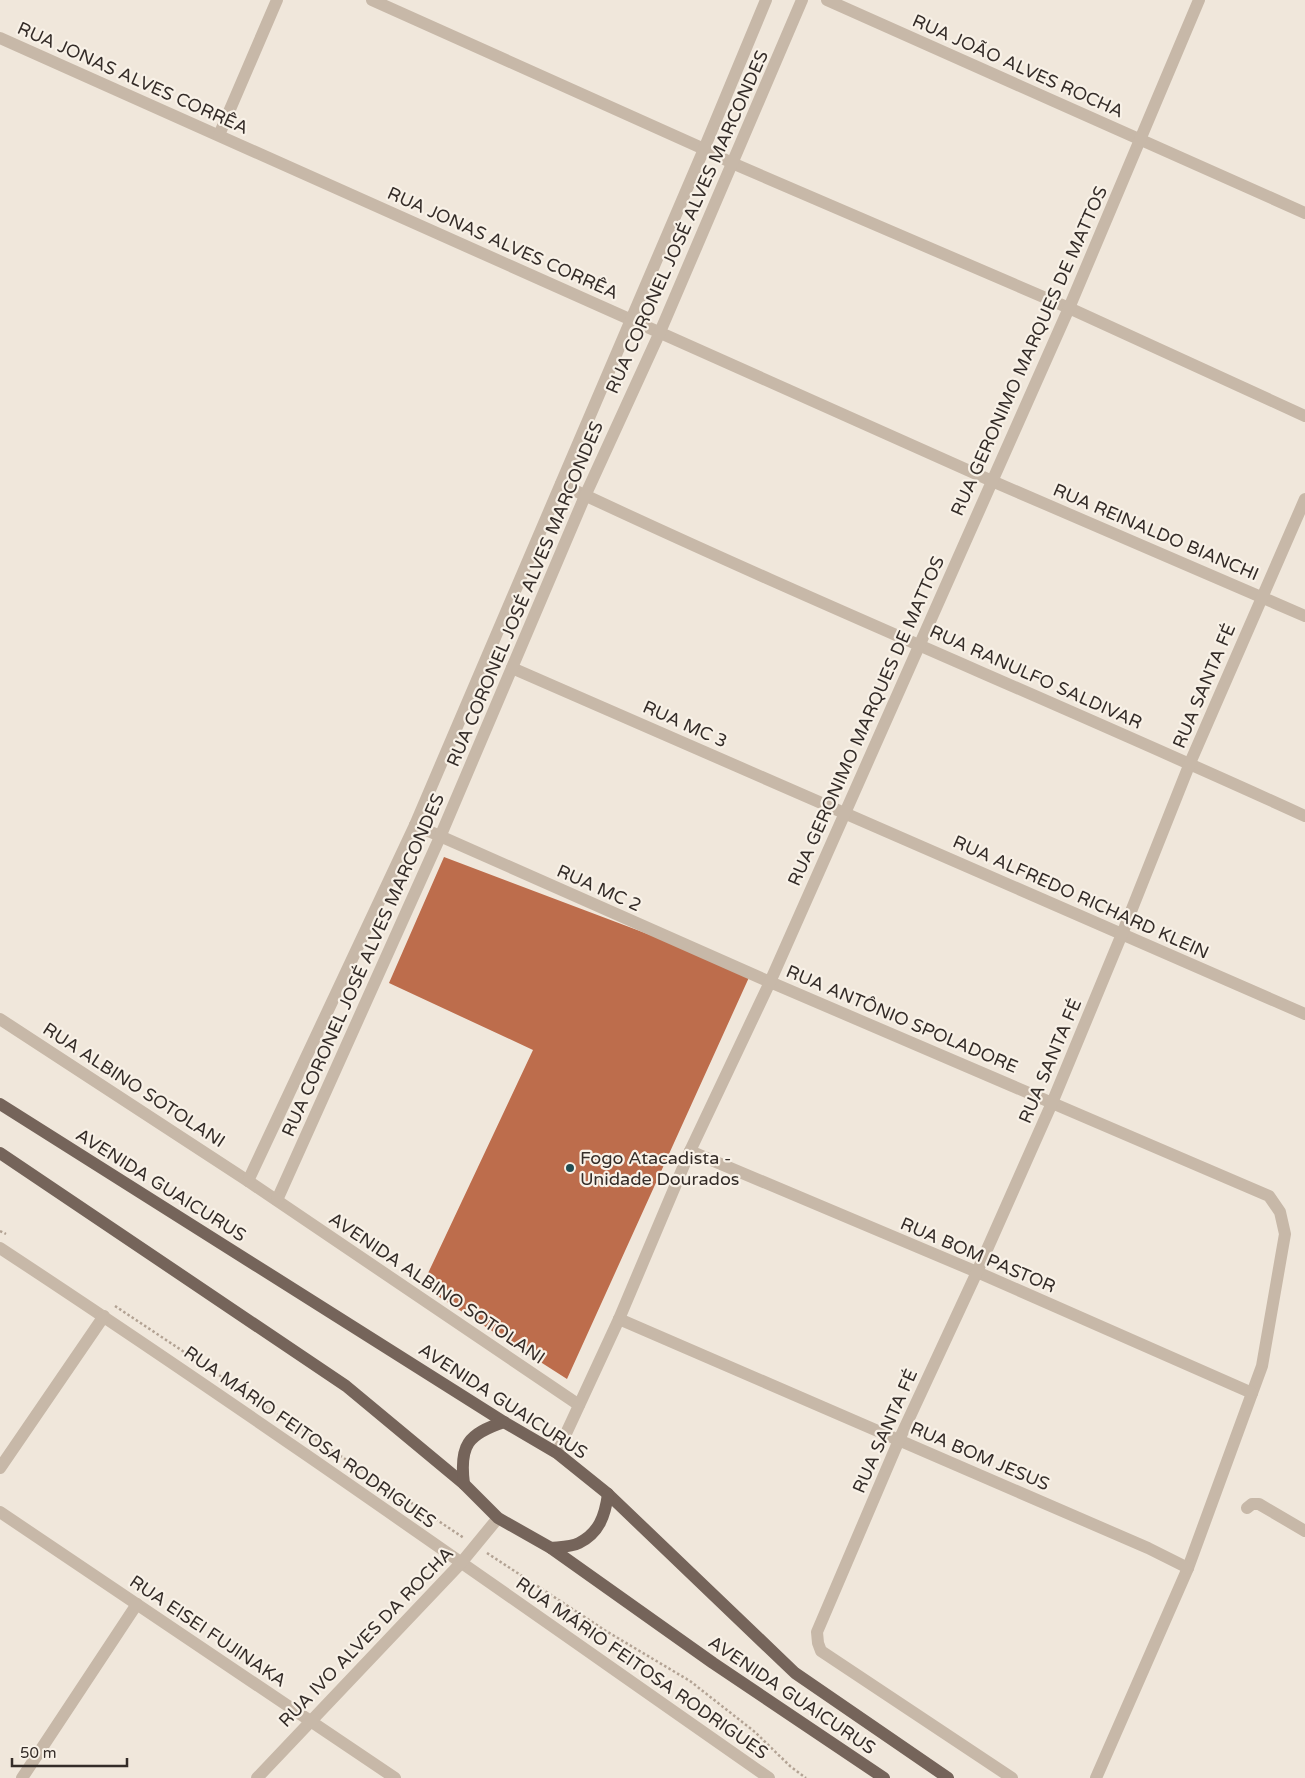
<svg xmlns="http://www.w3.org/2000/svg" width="1305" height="1778" viewBox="0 0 1305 1778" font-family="'Varela Round',sans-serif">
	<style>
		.building { fill: #bd6d4c }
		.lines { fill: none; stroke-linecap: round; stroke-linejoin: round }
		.path { stroke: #b2a293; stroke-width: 2.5; stroke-dasharray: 2.5 2.5; stroke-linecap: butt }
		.minor { stroke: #c7b8a8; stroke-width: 12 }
		.major { stroke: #75645a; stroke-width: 12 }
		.poi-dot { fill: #214d52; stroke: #f8f1e7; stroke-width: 2 }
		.labels { text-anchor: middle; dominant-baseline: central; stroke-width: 4.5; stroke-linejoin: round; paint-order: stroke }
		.street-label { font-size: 18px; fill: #342c28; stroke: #f8f1e7 }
		.poi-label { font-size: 18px; fill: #342c28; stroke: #f8f1e7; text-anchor: start }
	</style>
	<rect width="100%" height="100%" fill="#f0e7db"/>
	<path class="building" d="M444 857 751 973 567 1379 422 1286 533 1050 389 983Z"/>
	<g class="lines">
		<g class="path">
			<path d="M0 1231 6 1234"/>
			<path d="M115 1306 464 1538"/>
			<path d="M487 1553 606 1631 690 1681 755 1732 790 1766 806 1778"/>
		</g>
		<g class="minor">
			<path d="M372 0 704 149 732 163 1069 308 1305 416"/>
			<path d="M827 0 1305 213"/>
			<path d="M0 38 992 481 1305 616"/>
			<path d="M219 135 277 0"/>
			<path d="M561 484C807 600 1058 703 1305 816"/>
			<path d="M512 668 1305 1014"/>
			<path d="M415 825 770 982 1269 1196 1280 1212 1285 1234 1262 1366 1188 1568 1096 1778"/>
			<path d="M0 1019 248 1181 579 1405"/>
			<path d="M690 1151 977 1272 1252 1393"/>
			<path d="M248 1181 415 825 704 149 766 0"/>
			<path d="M277 1200 440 837 585 496 660 332 802 0"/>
			<path d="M0 1248C260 1419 514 1600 769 1778"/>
			<path d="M619 1319 1148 1548 1188 1568"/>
			<path d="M557 1453 619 1319 690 1151 770 982 1069 308 1199 0"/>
			<path d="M0 1468 104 1316"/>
			<path d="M1247 1508 1252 1504H1259L1305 1531"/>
			<path d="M0 1512 395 1778"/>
			<path d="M22 1778 137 1604"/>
			<path d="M257 1778 461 1563 498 1518"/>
			<path d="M1012 1778 821 1651 818 1643 817 1632 899 1440 977 1272 1052 1103 1122 934 1190 763 1305 499"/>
		</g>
		<g class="major">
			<path d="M0 1104 504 1422 557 1453 608 1494 795 1673 948 1778"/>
			<path d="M0 1153 346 1386 464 1484 498 1518 551 1548 713 1663 884 1778"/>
			<path d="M464 1484C459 1445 468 1434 504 1422"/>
			<path d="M551 1548C559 1547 571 1547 579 1543 599 1533 605 1516 608 1494"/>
		</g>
	</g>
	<circle class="poi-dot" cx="570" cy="1168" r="5"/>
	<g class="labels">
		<g class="street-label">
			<text transform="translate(1018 66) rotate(24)">RUA JOÃO ALVES ROCHA</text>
			<text transform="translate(133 78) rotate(24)">RUA JONAS ALVES CORRÊA</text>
			<text transform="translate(687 222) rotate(-66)">RUA CORONEL JOSÉ ALVES MARCONDES</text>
			<text transform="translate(503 243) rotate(24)">RUA JONAS ALVES CORRÊA</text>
			<text transform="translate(1029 351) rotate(-66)">RUA GERONIMO MARQUES DE MATTOS</text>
			<text transform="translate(1156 532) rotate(23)">RUA REINALDO BIANCHI</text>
			<text transform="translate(525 594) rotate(-67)">RUA CORONEL JOSÉ ALVES MARCONDES</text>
			<text transform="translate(1036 677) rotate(24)">RUA RANULFO SALDIVAR</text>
			<text transform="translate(1204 686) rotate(-67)">RUA SANTA FÉ</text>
			<text transform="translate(866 721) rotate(-66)">RUA GERONIMO MARQUES DE MATTOS</text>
			<text transform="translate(685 724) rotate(24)">RUA MC 3</text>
			<text transform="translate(599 888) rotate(24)">RUA MC 2</text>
			<text transform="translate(1081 897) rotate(24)">RUA ALFREDO RICHARD KLEIN</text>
			<text transform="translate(363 965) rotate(-66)">RUA CORONEL JOSÉ ALVES MARCONDES</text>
			<text transform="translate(902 1019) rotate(23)">RUA ANTÔNIO SPOLADORE</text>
			<text transform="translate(1050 1061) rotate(-67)">RUA SANTA FÉ</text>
			<text transform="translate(134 1085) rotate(33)">RUA ALBINO SOTOLANI</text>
			<text transform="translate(161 1185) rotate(32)">AVENIDA GUAICURUS</text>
			<text transform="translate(978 1255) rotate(23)">RUA BOM PASTOR</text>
			<text transform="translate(437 1288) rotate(34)">AVENIDA ALBINO SOTOLANI</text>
			<text transform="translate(503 1401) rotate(33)">AVENIDA GUAICURUS</text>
			<text transform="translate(885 1431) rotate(-66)">RUA SANTA FÉ</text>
			<text transform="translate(310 1437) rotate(35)">RUA MÁRIO FEITOSA RODRIGUES</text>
			<text transform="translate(980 1456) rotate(23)">RUA BOM JESUS</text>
			<text transform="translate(208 1631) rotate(34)">RUA EISEI FUJINAKA</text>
			<text transform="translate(366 1637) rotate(-46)">RUA IVO ALVES DA ROCHA</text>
			<text transform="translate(642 1668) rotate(35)">RUA MÁRIO FEITOSA RODRIGUES</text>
			<text transform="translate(792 1695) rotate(34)">AVENIDA GUAICURUS</text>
		</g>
		<g class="poi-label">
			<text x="580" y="1158">Fogo Atacadista -<tspan x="580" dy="21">Unidade Dourados</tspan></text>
		</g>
	</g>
	<path d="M12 1758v8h115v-8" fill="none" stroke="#342c28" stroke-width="2.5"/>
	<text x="20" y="1758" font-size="15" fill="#342c28" stroke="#f8f1e7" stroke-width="4" paint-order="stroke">50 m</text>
</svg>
